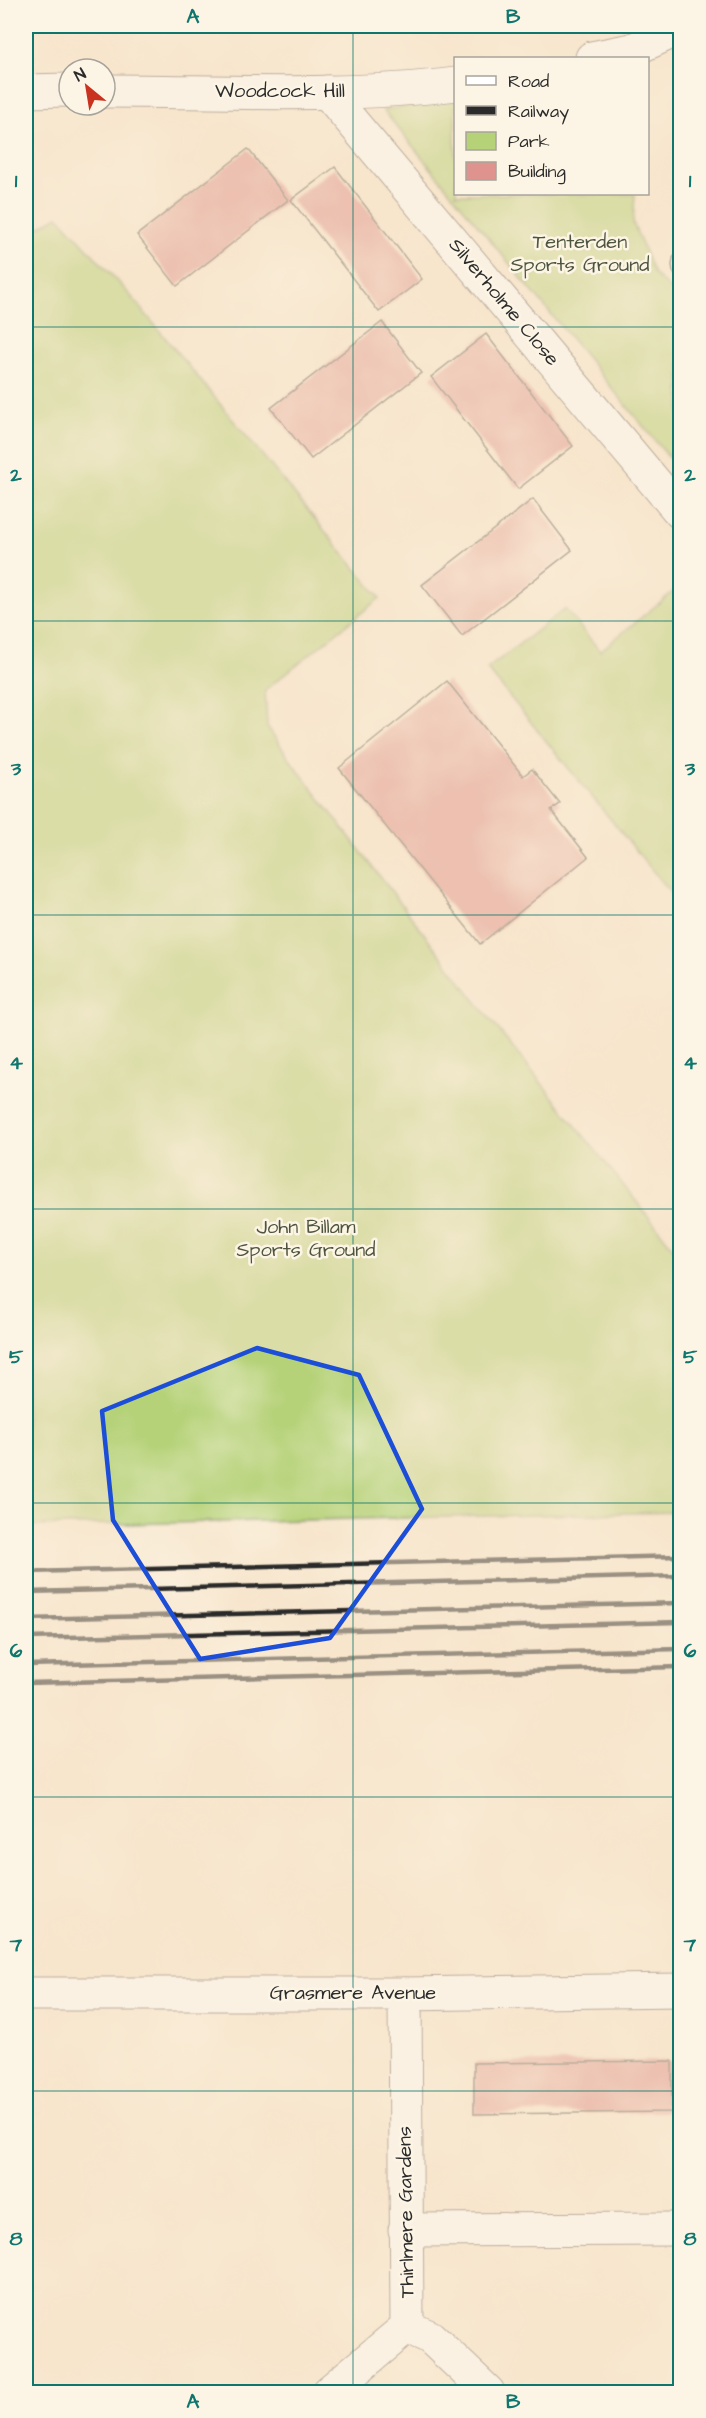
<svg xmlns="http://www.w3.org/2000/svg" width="706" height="2418" viewBox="0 0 706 2418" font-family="'Architects Daughter',sans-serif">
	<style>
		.green { fill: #b5d278; stroke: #707e52; stroke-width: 1.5 }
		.building { fill: #df938e }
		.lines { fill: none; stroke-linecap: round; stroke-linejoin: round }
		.minor-casing { stroke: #726c63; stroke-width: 35 }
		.minor { stroke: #fff; stroke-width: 33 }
		.rail { stroke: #2b2b2b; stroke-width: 4.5 }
		.marked { fill: none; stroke: #1d4ed8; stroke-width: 4.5; stroke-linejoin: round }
		.grid { fill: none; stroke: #0f766e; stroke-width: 1.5; stroke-opacity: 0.55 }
		.labels { text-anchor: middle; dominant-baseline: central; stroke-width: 5; stroke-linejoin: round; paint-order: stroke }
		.street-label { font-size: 20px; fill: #2b2b2b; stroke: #fcf5e5 }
		.park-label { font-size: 20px; fill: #4e553e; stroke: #fcf5e5 }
		.neatline { fill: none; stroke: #0f766e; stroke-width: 2 }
		.grid-label { font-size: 20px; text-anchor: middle; font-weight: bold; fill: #0f766e }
	</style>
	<rect width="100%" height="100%" fill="#fcf5e5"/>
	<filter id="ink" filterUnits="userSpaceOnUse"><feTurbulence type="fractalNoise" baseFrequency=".0167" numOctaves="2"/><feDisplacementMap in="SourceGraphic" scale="12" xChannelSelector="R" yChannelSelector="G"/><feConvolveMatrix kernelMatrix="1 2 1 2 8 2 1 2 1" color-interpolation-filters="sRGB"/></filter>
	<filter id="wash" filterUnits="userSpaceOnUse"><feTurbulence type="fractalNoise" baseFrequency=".008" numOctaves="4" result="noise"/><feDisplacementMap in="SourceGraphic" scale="24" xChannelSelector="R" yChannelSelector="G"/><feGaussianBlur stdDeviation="1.35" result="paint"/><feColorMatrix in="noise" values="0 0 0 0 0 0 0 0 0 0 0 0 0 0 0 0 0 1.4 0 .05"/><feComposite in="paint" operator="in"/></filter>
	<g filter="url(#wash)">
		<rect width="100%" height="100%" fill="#f7e5cc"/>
		<g class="green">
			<path d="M455 99 456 194H635L633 223 654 274 680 298V471L383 110Z"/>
			<path d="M58 216 130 295 380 598 265 690 267 726 288 757 479 1005 680 1256V1512L26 1526V235Z"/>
			<path d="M680 586V904L487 669 565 609 600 651Z"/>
		</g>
		<g id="blocks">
			<g class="building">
				<path d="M248 149 288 200 177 286 137 235Z"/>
				<path d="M335 167 422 279 379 312 291 200Z"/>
				<path d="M680 248V282L673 272 672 265 673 258Z"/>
				<path d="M382 322 421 373 311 459 271 408Z"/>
				<path d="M486 334 573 446 518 489 431 377Z"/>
				<path d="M533 499 572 550 462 636 422 585Z"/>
				<path d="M447 681 523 776 532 769 560 804 551 810 588 857 480 944 339 768Z"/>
				<path d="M672 2061V2112L474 2114V2063Z"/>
			</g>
		</g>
	</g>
	<g filter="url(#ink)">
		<use href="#blocks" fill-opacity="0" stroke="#726c63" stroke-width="1.5"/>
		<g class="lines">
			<g class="minor-casing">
				<g id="minor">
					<path d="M592 58 632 50 680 28"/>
					<path d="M26 91 69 90"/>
					<path d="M105 91C221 91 340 98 456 84"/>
					<path d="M327 92 680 512"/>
					<path d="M26 1994H405L680 1990"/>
					<path d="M405 2230 680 2229"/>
					<path d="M407 2327 430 2337 488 2392"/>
					<path d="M329 2392 407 2327 405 1994"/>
				</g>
			</g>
			<use href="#minor" class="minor"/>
			<g class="rail">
				<path d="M26 1572 680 1556"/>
				<path d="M26 1592 680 1576"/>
				<path d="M26 1619 680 1603"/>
				<path d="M26 1638 680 1622"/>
				<path d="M26 1665 680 1649"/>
				<path d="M26 1683 680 1667"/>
			</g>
		</g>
	</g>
	<path d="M0 0H706V2418H0ZM257 1348 359 1375 422 1509 330 1638 200 1659 113 1520 102 1411Z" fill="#f7e5cc" fill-opacity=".55" fill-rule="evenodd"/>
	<path class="marked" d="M257 1348 359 1375 422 1509 330 1638 200 1659 113 1520 102 1411Z"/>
	<path class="grid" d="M353 26V2392M26 327H680M26 621H680M26 915H680M26 1209H680M26 1503H680M26 1797H680M26 2091H680"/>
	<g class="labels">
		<g class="street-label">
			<text x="280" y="91">Woodcock Hill</text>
			<text transform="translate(504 302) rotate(50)">Silverholme Close</text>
			<text x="353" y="1993">Grasmere Avenue</text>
			<text transform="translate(406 2212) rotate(-91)">Thirlmere Gardens</text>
		</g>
		<g class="park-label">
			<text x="580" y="242">Tenterden<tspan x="580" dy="23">Sports Ground</tspan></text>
			<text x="306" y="1227">John Billam<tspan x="306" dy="23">Sports Ground</tspan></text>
		</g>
	</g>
	<rect width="706" height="2418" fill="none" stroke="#fcf5e5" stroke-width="66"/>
	<rect x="454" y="57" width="195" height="138" fill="#fcf5e5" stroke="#a8a49b" stroke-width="1.5"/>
	<rect x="466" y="76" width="30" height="9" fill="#ffffff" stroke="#a8a49b" stroke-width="1.5"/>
	<text x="508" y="87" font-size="18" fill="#2b2b2b">Road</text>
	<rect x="466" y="106" width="30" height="9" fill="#2b2b2b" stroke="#a8a49b" stroke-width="1.5"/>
	<text x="508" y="117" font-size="18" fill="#2b2b2b">Railway</text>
	<rect x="466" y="132" width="30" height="18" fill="#b5d278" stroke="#a8a49b" stroke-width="1.5"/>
	<text x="508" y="147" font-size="18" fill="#2b2b2b">Park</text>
	<rect x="466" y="162" width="30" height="18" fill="#df938e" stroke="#a8a49b" stroke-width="1.5"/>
	<text x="508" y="177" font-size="18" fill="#2b2b2b">Building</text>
	<g transform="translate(87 87) rotate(330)"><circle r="28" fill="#fcf5e5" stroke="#a8a49b" stroke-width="1.5"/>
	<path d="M0-4.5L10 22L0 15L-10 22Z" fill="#c8321e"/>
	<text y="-9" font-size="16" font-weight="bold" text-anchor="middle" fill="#2b2b2b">N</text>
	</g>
	<rect x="33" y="33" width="640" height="2352" class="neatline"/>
	<g class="grid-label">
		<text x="193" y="23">A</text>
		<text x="513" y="23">B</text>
		<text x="16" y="187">1</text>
		<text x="690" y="187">1</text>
		<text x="16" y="481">2</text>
		<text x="690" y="481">2</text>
		<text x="16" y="775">3</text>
		<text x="690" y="775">3</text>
		<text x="16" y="1069">4</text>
		<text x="690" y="1069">4</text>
		<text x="16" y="1363">5</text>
		<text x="690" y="1363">5</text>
		<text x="16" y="1657">6</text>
		<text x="690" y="1657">6</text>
		<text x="16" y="1951">7</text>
		<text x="690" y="1951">7</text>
		<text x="16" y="2245">8</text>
		<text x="690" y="2245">8</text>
		<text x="193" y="2408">A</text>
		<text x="513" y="2408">B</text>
	</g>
</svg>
